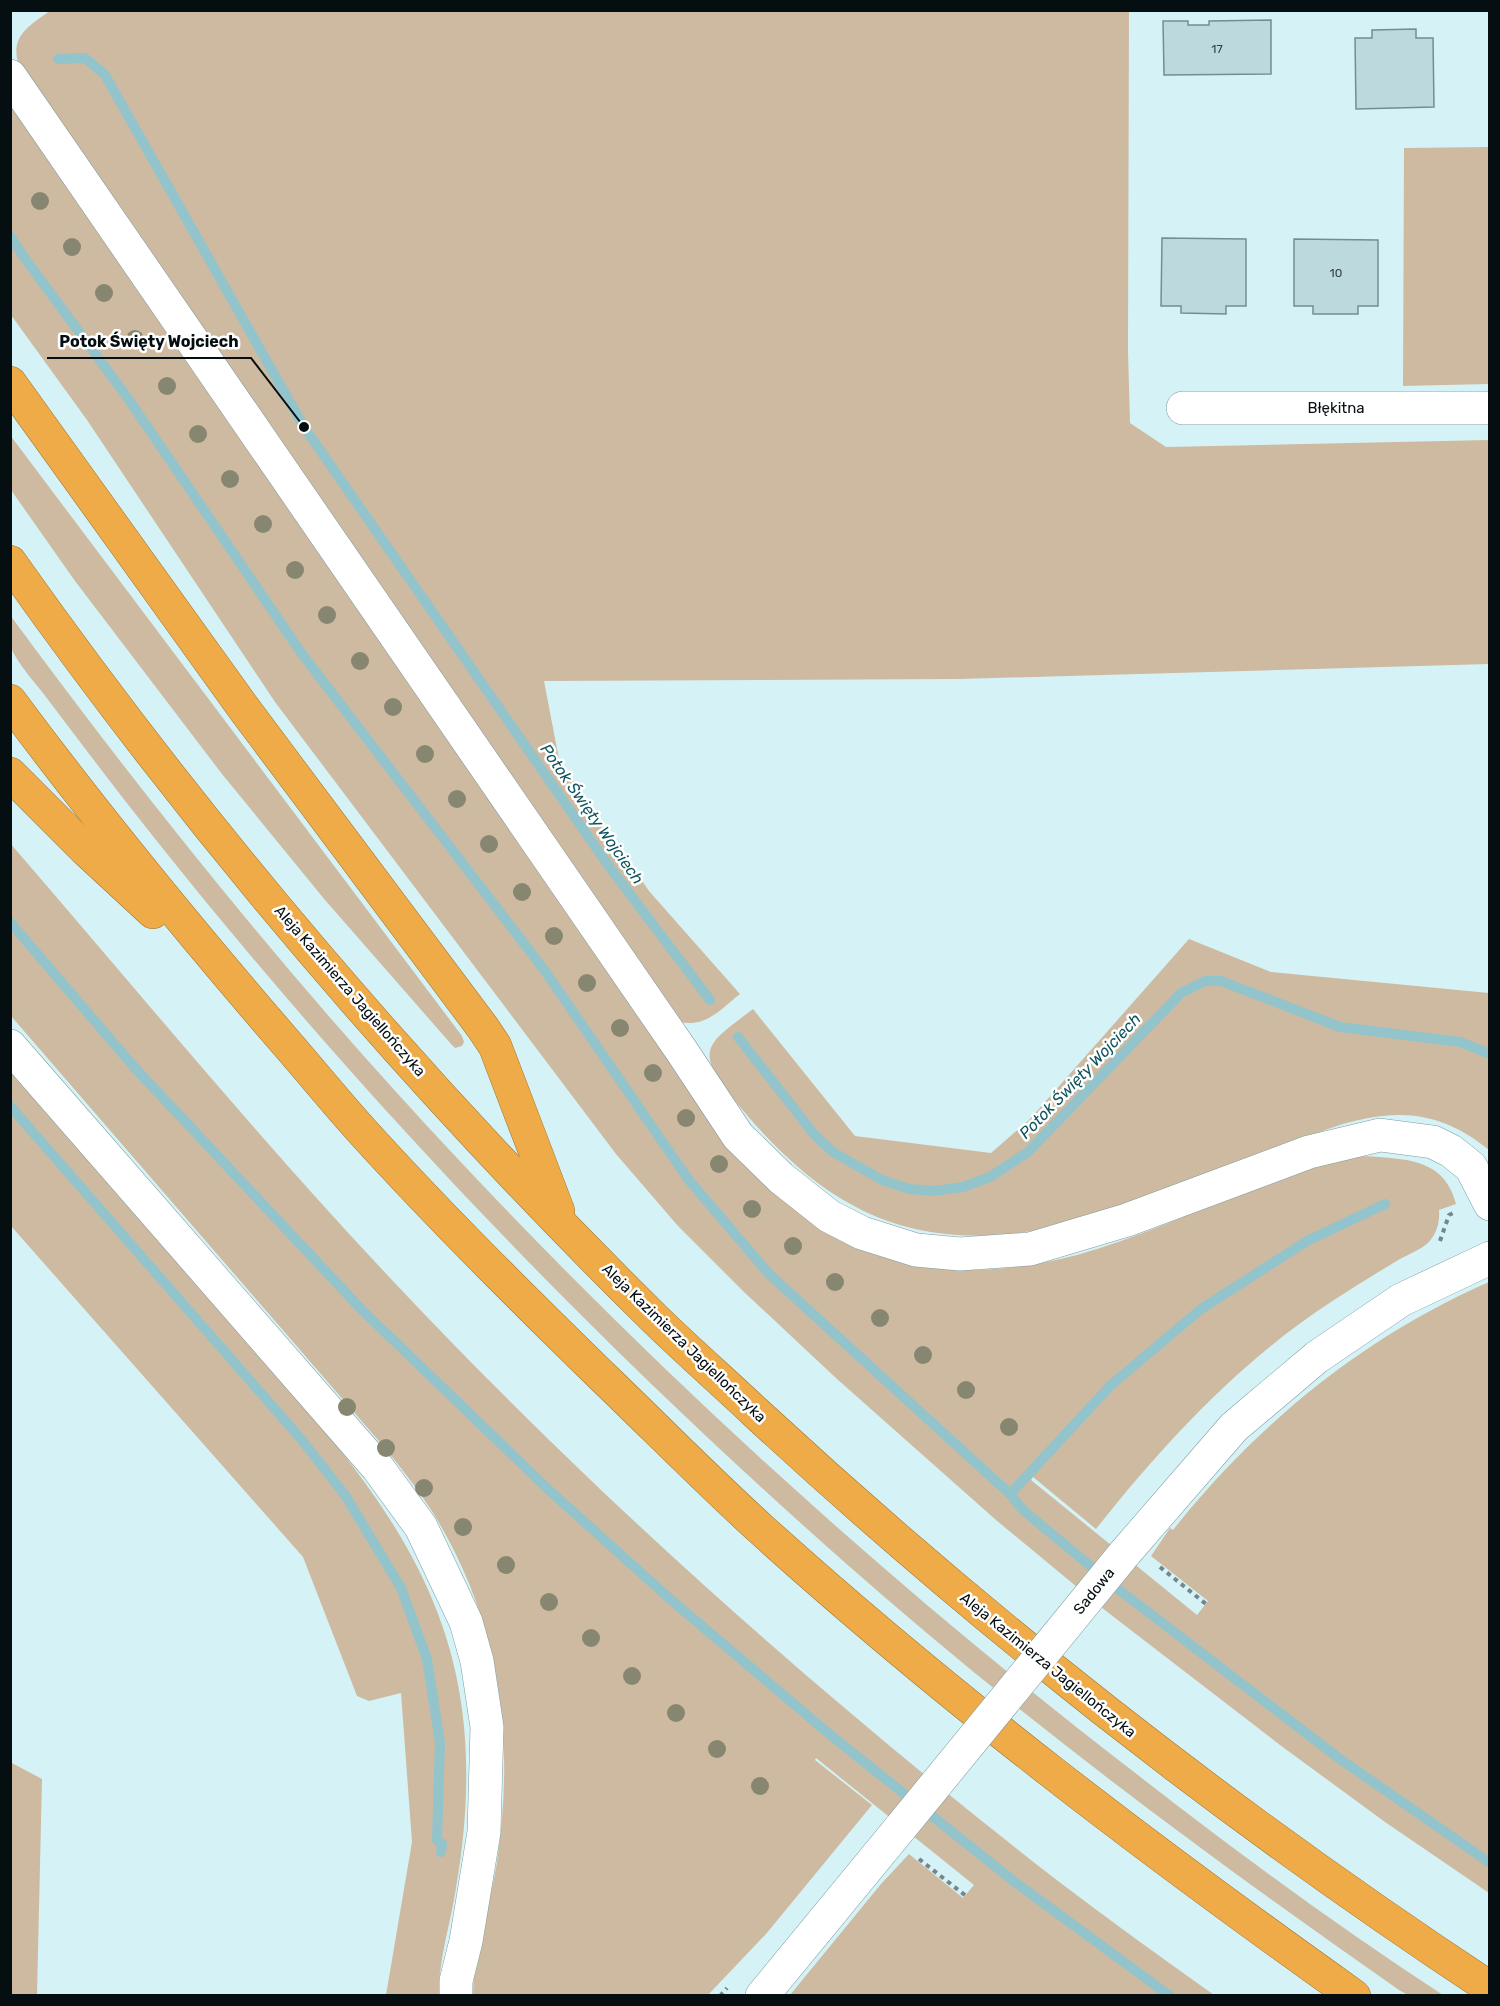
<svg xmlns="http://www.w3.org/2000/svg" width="1500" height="2006" viewBox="0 0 1500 2006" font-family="Rubik,sans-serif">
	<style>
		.green { fill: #cebaa0 }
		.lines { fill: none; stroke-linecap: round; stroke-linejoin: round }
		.stream { stroke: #93c4cc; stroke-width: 10 }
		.building { fill: #bcd9dd; stroke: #738e92; stroke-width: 1.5 }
		.minor-casing { stroke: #7e9a9e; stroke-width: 34 }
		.highway-casing { stroke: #9c7434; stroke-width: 34 }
		.path { stroke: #74888b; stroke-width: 4; stroke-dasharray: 4.5 4.5; stroke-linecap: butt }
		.minor { stroke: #fff; stroke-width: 33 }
		.highway { stroke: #eeab47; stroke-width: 33 }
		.minor-bridge-casing { stroke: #7e9a9e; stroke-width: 34; stroke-linecap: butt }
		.minor-bridge { stroke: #fff; stroke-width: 33 }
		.tree { fill: #878771 }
		.labels { text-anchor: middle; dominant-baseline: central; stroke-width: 5; stroke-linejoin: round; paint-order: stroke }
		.number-label { font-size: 12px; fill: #334143 }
		.street-label { font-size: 15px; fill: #050e10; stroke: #fff }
		.water-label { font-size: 16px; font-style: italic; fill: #0f555d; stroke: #fff }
		.leader { fill: none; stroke: #050e10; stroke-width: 2 }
		.callout-dot { fill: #050e10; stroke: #fff; stroke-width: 2 }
		.callout-label { font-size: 16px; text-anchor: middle; font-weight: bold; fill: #050e10; stroke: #fff; stroke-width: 5; stroke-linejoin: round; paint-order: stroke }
	</style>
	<rect width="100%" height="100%" fill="#d5f3f7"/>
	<g class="green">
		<path d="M51 10 1129 11 1128 351 1130 423 1166 447 1489 440V664L960 679 544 681 559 759 649 891 740 994C722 1008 706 1028 680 1022L18 62C10 35 32 24 51 10Z"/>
		<path d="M10 100 724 1135 942 1269C989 1272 1032 1267 1077 1255 1135 1239 1191 1213 1247 1191 1282 1177 1318 1162 1355 1157 1367 1155 1380 1157 1391 1158 1423 1161 1447 1169 1456 1204L1439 1210C1440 1222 1437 1234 1428 1243 1420 1250 1409 1254 1400 1259 1378 1272 1356 1286 1334 1300 1241 1360 1165 1442 1096 1529L1033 1477 1031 1480 1197 1615 1208 1601 1151 1556 1170 1528 1173 1530C1258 1423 1365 1336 1489 1282V1893L1385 1822 1280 1745 1106 1611 996 1520 837 1379 744 1292 678 1226 616 1154 275 702 87 420 11 315Z"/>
		<path d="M1489 147V384L1403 386 1404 148Z"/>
		<path d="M10 435 462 1036 464 1042 462 1046 455 1048 451 1044 325 900 222 774 75 581 11 490Z"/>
		<path d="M10 615C149 804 296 987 457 1158 666 1381 892 1586 1134 1772 1234 1850 1337 1926 1443 1995H1408L1399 1990C1207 1856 1018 1716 842 1560 592 1339 360 1097 152 835 117 791 83 746 49 701 38 686 23 670 14 654 8 643 11 627 10 615Z"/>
		<path d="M10 843C137 990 259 1139 392 1280 597 1498 822 1698 1058 1881 1109 1920 1162 1958 1214 1995H790L881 1884 909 1854 963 1898 974 1885 816 1758 815 1760 872 1805 766 1934 708 1995H473C474 1951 490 1906 497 1862 515 1737 501 1626 435 1516 420 1492 402 1469 384 1447L11 1016Z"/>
		<path d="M1189 939 1271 972 1489 993V1150C1462 1128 1434 1115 1399 1115 1352 1115 1305 1138 1262 1155 1234 1166 1206 1178 1178 1188 1155 1197 1129 1203 1105 1210 1081 1217 1057 1227 1032 1231 973 1241 910 1236 856 1207 808 1182 769 1142 735 1101 693 1049 706 1045 753 1009L855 1136 991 1153 1030 1119Z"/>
		<path d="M10 1068C81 1149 151 1230 221 1311 324 1430 441 1544 462 1709 470 1768 466 1830 456 1888 451 1921 438 1963 439 1995H386L412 1842 401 1693 369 1701 357 1696 303 1557 11 1226Z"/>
		<path d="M10 1762 42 1779 37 1995H11Z"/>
	</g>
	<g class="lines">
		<g class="stream">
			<path d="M58 59 85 58 105 75 304 427 608 865 710 1000"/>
			<path d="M10 236 26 260 127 397 302 654 545 971 688 1179 769 1274 1010 1494 1023 1510 1118 1589 1340 1759 1490 1863"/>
			<path d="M10 922 135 1068 363 1311 550 1491 670 1599 834 1738 1015 1882 1170 1996"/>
			<path d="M738 1037 813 1133 833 1152 882 1180 909 1189 934 1191 963 1187 990 1177 1028 1152 1181 993 1205 981H1221L1340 1027 1460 1042 1490 1054"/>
			<path d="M10 1106 301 1439 345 1495 401 1588 427 1659 440 1743 437 1840 442 1844 441 1852"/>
			<path d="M1010 1494 1111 1385 1201 1309 1307 1241 1385 1204"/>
		</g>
	</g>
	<g class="building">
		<path d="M1271 20V74L1164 75 1163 21H1188V25H1209V21Z"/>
		<path d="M1416 29V38H1433L1434 107 1356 109 1355 38H1372V30Z"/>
		<path d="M1162 238 1246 239V306H1226V314L1181 313V306H1161Z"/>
		<path d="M1294 239 1378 240V306H1358V314H1313V306H1294Z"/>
	</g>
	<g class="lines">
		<g class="minor-casing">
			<g id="minor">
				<path d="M10 76 681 1050 738 1136 781 1178 829 1216 862 1233 916 1250 960 1254 1030 1249 1127 1220 1309 1152 1380 1135 1433 1142 1451 1151 1471 1167 1490 1204"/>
				<path d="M1183 408H1490"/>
				<path d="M10 1046 378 1468 421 1527 466 1622 477 1661 487 1727 484 1832 466 1941 456 1981V1996"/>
				<path d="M1124 1554 1234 1427 1317 1357 1401 1300 1490 1258"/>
				<path d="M762 1996 901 1827"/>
			</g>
		</g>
		<g class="highway-casing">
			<g id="highway">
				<path d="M10 383 245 710 483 1028 495 1046 558 1211"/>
				<path d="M10 562C201 832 420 1088 656 1320 688 1351 722 1381 755 1412 984 1624 1229 1816 1490 1988"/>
				<path d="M10 701C96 817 188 929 282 1038 309 1069 335 1101 362 1131 440 1217 523 1299 606 1380 658 1430 709 1482 762 1530 949 1699 1149 1850 1354 1996"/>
				<path d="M10 774 86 850 153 912"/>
			</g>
		</g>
		<g class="path">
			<path d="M1440 1241 1449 1215 1455 1212"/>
			<path d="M1160 1567 1206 1604"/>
			<path d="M919 1859 966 1896"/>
			<path d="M720 1996 727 1988"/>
		</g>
		<use href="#minor" class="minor"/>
		<use href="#highway" class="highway"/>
		<g class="minor-bridge-casing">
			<path id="minor-bridge" d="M901 1827 1124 1554"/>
		</g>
		<use href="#minor-bridge" class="minor-bridge"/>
	</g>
	<g class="tree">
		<circle cx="40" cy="201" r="9"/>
		<circle cx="72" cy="247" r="9"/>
		<circle cx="104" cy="293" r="9"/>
		<circle cx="135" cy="339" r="9"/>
		<circle cx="167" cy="386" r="9"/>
		<circle cx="198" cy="434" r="9"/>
		<circle cx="230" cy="479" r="9"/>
		<circle cx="263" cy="524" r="9"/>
		<circle cx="295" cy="570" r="9"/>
		<circle cx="327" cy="615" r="9"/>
		<circle cx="360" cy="661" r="9"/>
		<circle cx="393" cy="707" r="9"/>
		<circle cx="425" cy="754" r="9"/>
		<circle cx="457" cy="799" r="9"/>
		<circle cx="489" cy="844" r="9"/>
		<circle cx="522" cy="892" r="9"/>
		<circle cx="554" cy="936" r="9"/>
		<circle cx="587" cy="983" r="9"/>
		<circle cx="620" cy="1028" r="9"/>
		<circle cx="653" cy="1073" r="9"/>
		<circle cx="686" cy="1118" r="9"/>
		<circle cx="719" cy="1164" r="9"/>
		<circle cx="752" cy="1209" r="9"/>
		<circle cx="793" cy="1246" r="9"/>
		<circle cx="835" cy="1282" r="9"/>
		<circle cx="880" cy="1318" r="9"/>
		<circle cx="923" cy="1355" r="9"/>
		<circle cx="966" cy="1390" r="9"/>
		<circle cx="347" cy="1407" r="9"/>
		<circle cx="1009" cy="1427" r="9"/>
		<circle cx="386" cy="1448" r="9"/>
		<circle cx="424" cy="1488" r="9"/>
		<circle cx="463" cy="1527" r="9"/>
		<circle cx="506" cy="1565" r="9"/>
		<circle cx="549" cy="1602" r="9"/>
		<circle cx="591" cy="1638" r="9"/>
		<circle cx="632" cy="1676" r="9"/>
		<circle cx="676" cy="1713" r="9"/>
		<circle cx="717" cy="1749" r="9"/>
		<circle cx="760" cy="1786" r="9"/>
	</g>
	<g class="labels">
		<g class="number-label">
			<text x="1217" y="49">17</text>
			<text x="1336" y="273">10</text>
		</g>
		<g class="street-label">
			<text x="1336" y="408">Błękitna</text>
			<text transform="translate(350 991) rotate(49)">Aleja Kazimierza Jagiellończyka</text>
			<text transform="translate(684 1343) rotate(44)">Aleja Kazimierza Jagiellończyka</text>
			<text transform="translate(1094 1591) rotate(-51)">Sadowa</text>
			<text transform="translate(1048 1665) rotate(39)">Aleja Kazimierza Jagiellończyka</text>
		</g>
		<g class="water-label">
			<text transform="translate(592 814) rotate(55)">Potok Święty Wojciech</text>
			<text transform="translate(1080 1076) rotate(-46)">Potok Święty Wojciech</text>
		</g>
	</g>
	<path class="leader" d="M304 427L251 358H47"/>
	<circle class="callout-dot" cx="304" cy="427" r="6"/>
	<g class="callout-label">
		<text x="149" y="347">Potok Święty Wojciech</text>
	</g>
	<rect width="1500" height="2006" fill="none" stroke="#050e10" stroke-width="24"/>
</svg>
